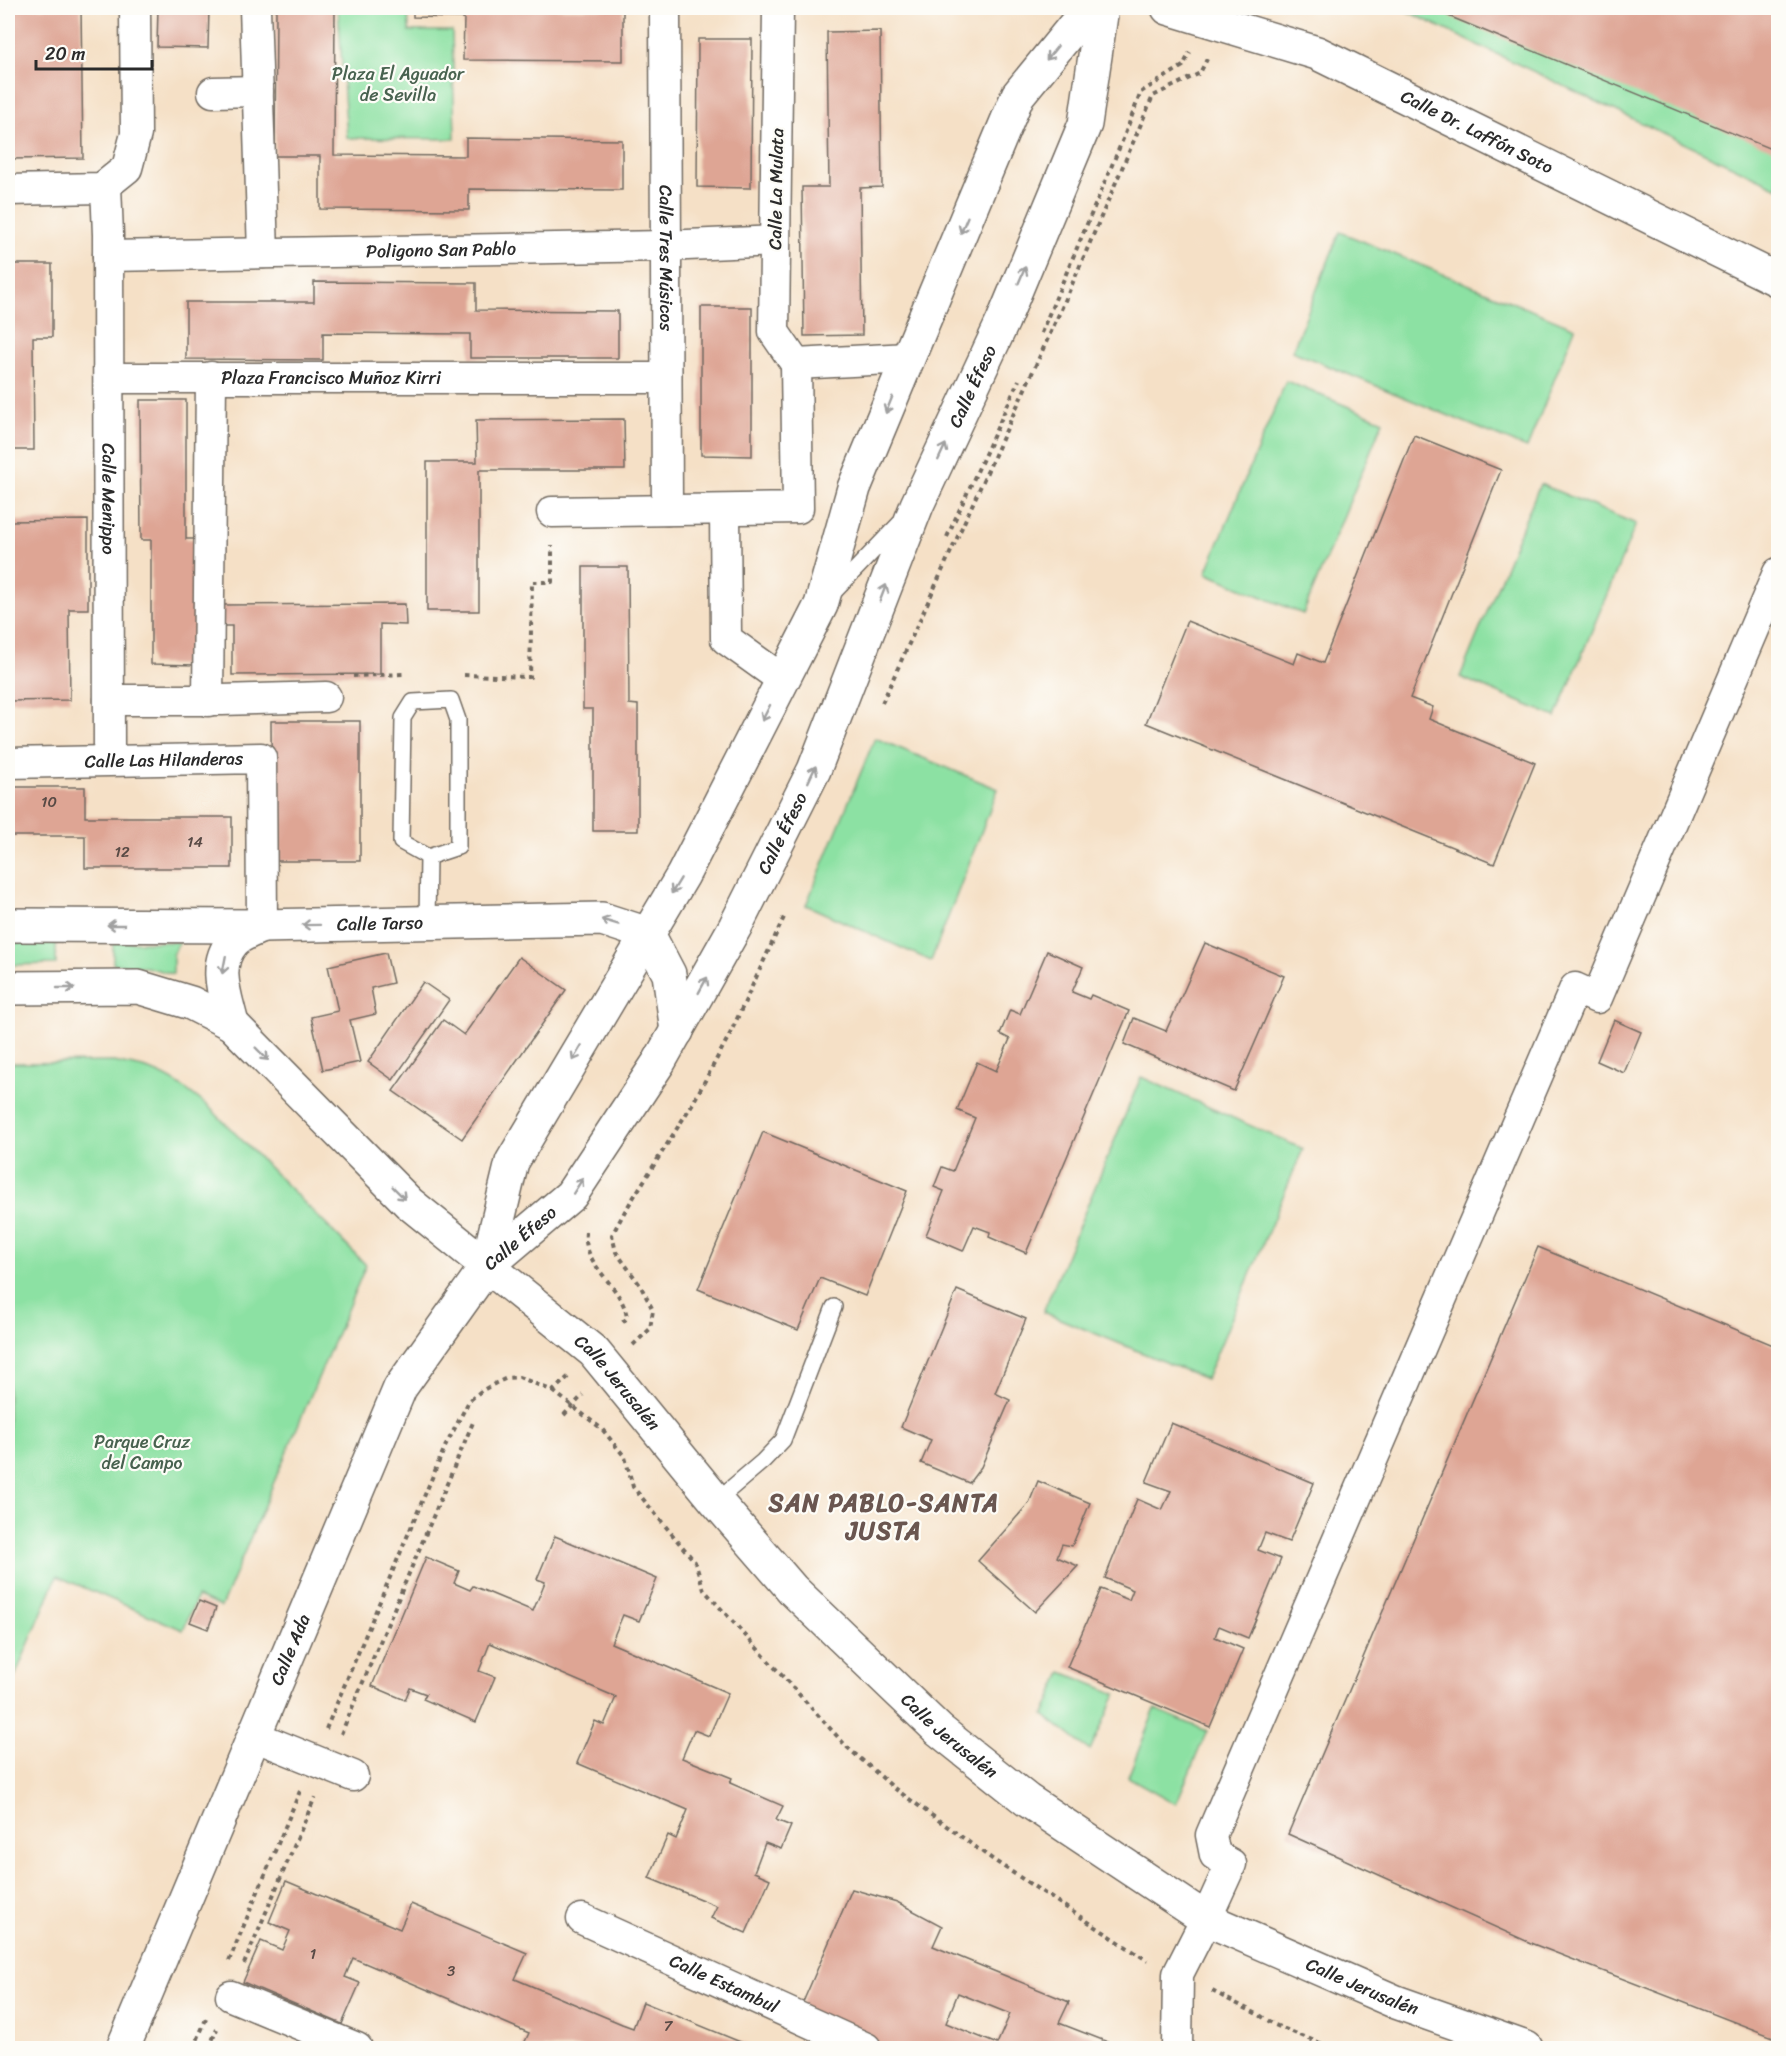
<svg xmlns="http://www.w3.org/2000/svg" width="1786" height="2056" viewBox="0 0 1786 2056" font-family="Sriracha,sans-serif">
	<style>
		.green { fill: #8ce1a3; stroke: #5c8667; stroke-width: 1.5 }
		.building { fill: #dea594; fill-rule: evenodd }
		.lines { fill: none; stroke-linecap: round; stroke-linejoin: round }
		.lane-casing { stroke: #726a61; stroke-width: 18 }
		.street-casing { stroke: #726a61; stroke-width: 33 }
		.secondary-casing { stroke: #726a61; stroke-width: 36 }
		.primary-casing { stroke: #726a61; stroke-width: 36 }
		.path { stroke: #726a61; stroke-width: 4; stroke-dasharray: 4.5 4.5; stroke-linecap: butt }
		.lane { stroke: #fff; stroke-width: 15 }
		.street { stroke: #fff; stroke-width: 30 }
		.secondary { stroke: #fff; stroke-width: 33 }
		.primary { stroke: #fff; stroke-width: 33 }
		.oneway { stroke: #a0a0a0 }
		.labels { text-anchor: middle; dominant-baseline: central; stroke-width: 4.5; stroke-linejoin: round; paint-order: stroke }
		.number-label { font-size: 15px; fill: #584a45 }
		.park-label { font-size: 18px; fill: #48624f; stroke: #fdfcf7 }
		.street-label { font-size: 18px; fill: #2b2b2b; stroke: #fdfcf7 }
		.district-label { font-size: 24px; font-weight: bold; letter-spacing: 1.5px; fill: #6a5650; stroke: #fdfcf7 }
	</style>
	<rect width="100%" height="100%" fill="#fdfcf7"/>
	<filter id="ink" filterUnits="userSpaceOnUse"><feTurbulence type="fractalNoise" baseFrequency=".0167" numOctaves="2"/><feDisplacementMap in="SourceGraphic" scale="12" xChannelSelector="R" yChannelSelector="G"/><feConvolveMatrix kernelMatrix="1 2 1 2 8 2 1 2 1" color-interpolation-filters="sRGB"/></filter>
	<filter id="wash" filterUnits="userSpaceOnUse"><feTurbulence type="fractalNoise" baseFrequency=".008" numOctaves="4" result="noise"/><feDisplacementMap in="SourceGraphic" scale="24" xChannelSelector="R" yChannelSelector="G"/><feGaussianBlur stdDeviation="1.35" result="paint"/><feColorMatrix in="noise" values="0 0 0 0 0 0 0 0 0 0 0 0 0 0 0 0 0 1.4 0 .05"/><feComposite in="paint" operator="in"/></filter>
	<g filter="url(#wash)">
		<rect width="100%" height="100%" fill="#f5e0c6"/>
		<g class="green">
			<path d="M338 8H408L409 31H452L455 139 347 138Z"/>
			<path d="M1400 8H1778V188Z"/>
			<path d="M1340 232 1575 328 1527 448 1292 351Z"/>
			<path d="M1286 381 1383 421 1303 614 1206 573Z"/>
			<path d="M1540 484 1636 524 1556 717 1460 677Z"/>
			<path d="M875 738 998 789 931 961 806 905Z"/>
			<path d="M56 942V964L8 965V943Z"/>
			<path d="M113 942H180L173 953V974L146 967 113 964Z"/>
			<path d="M115 1062C126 1065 138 1066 149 1070 172 1077 191 1093 210 1108L366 1265 221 1607 197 1597 183 1630 57 1576 8 1693V1063Z"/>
			<path d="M1141 1077 1303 1149 1206 1379 1043 1312Z"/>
			<path d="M1062 1672 1116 1694 1090 1751 1044 1715Z"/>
			<path d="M1155 1709 1207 1731 1176 1804 1128 1777Z"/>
		</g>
		<g id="blocks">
			<g class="building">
				<path d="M8 8H81L83 158 8 159Z"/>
				<path d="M158 8H209L208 48 157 47Z"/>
				<path d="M276 8 335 9 334 155 466 156V138L622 140V190L469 189V210L320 209V156H275Z"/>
				<path d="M413 8 623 9V61L463 60 464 18 413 17Z"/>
				<path d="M1429 8H1778V152Z"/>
				<path d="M880 31 882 187 860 188 862 335 804 336 802 187H829L827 32Z"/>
				<path d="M698 39H752L751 188 697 187Z"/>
				<path d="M8 264H52V337H33L34 450H8Z"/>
				<path d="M314 282 476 283V310L618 311V358H470V334L323 333V360L186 359V302H314Z"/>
				<path d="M701 307H752V456L701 455Z"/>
				<path d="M140 400H186V539H197L196 665 151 664V540H141Z"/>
				<path d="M624 419 625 470H479V611H427V462H477L476 420Z"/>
				<path d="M1414 435 1501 470 1410 698 1433 707 1429 719 1535 763 1494 864 1146 723 1187 621 1294 664 1298 653 1323 663Z"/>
				<path d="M88 520V609H69L70 700 8 701V521Z"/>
				<path d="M583 567H628L629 704 638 705V831H593V709H583Z"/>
				<path d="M405 604 406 625 380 624V674L232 675V626H221V605Z"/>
				<path d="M271 721H360V861H272Z"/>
				<path d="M8 787H85V817H232V868H85V836H8Z"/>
				<path d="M1205 943 1284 976 1234 1091 1124 1044 1134 1018 1166 1031Z"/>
				<path d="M1047 951 1083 967 1072 992 1089 999 1091 995 1129 1011 1026 1253 989 1237 990 1232 974 1226 963 1251 926 1235 944 1191 934 1187 942 1167 953 1171 975 1118 957 1110 977 1062 996 1071 1010 1039 1000 1034 1010 1010 1020 1014Z"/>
				<path d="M386 953 393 983 371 988 376 1014 350 1020 360 1062 323 1070 311 1017 338 1011 328 966Z"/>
				<path d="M519 957 566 990 462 1139 393 1091 443 1020 464 1035Z"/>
				<path d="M423 982 449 1000 393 1080 368 1062Z"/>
				<path d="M1614 1020 1641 1032 1624 1073 1597 1061Z"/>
				<path d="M763 1132 907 1191 865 1296 820 1278 798 1330 698 1289Z"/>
				<path d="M1538 1247 1778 1347V2039L1533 1944 1288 1834Z"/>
				<path d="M957 1290 1026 1319 995 1393 1010 1400 981 1467 969 1483 921 1463 931 1440 901 1427Z"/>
				<path d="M1171 1423 1314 1483 1289 1542 1265 1533 1258 1550 1281 1559 1248 1638 1219 1626 1215 1637 1243 1649 1210 1727 1067 1667 1101 1589 1129 1600 1133 1590 1105 1578 1137 1499 1162 1510 1171 1491 1146 1482Z"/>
				<path d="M1038 1481 1090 1503 1072 1546 1062 1544 1057 1557 1078 1566 1035 1612 978 1561 1029 1503Z"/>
				<path d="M555 1536 657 1579 639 1621 623 1615 611 1643 728 1693 709 1736 694 1730 682 1758 732 1778 730 1783 783 1806 776 1820 791 1826 781 1849 765 1843 754 1872 770 1879 746 1933 711 1918 717 1906 649 1878 668 1835 676 1839 688 1810 577 1763 595 1721 604 1725 616 1697 490 1643 479 1671 495 1677 476 1722 423 1699 426 1694 410 1688 405 1700 372 1686 426 1557 459 1571 454 1583 470 1590 473 1586 533 1611 545 1582 537 1579Z"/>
				<path d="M199 1601 216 1608 208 1629 190 1622Z"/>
				<path d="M286 1881 400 1929 411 1904 527 1953 515 1979 622 2024 633 2028 643 2002 755 2048H522L529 2033 353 1958 345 1977 360 1983 342 2024 243 1982 261 1941 282 1950 290 1931 269 1922Z"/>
				<path d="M852 1889 897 1902 942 1926 933 1946 1069 2002 1059 2023 1123 2048H889L800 2009ZM958 1993 1010 2014 997 2044 946 2023Z"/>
			</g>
		</g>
	</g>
	<g filter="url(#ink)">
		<use href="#blocks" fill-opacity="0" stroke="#726a61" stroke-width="1.5"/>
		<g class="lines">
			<g class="lane-casing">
				<g id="lane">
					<path d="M832 594 900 523"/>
					<path d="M451 700 458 720V847L428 857 401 842 403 718 413 702Z"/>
					<path d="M427 922 428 857"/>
					<path d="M716 1501 763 1461 783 1440 834 1307"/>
				</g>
			</g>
			<g class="street-casing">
				<g id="street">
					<path d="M255 8 263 253"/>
					<path id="s1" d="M665 8 667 510"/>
					<path d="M778 8 774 332 796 364"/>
					<path d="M213 92 258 91"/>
					<path id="s2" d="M106 185 108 235 109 760"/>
					<path d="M8 190 102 188 127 168 136 134 135 8"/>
					<path id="s3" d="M108 256 665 246 775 241"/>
					<path d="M796 364 908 358"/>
					<path id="s4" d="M109 378H666"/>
					<path d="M725 510 726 639 783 680"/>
					<path d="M552 512 798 508 796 364"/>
					<path d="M109 700H222L326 697"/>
					<path d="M208 701 211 377"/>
					<path id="s5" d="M8 763 261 758 262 926"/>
					<path d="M254 1736 353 1776"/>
					<path id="s6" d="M582 1919 866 2048"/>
					<path d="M231 1996 357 2048"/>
					<path d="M1177 2048 1178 1974 1206 1919 1231 1864 1215 1855 1211 1835 1575 988 1597 998 1778 573"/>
				</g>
			</g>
			<g class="secondary-casing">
				<g id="secondary">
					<path id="s7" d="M1168 8 1317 53 1778 280"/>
					<path id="s8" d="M8 925 262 926 602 919 648 934 669 974 677 1031"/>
					<path id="s9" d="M8 988 138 987 191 1003 232 1024 409 1203 594 1352 716 1501 793 1590 939 1730 1027 1800 1206 1919 1396 2002 1526 2048"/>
					<path d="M232 1024C226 998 212 965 233 942 239 935 253 930 262 926"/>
				</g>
			</g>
			<g class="primary-casing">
				<g id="primary">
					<path d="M487 1266 512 1162 683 875 821 605 854 488 1018 95 1089 8"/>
					<path id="s10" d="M123 2048 400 1388 487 1266 571 1195 659 1062 735 927 814 770 917 505 1003 321 1085 124 1102 8"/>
				</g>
			</g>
			<g class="path">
				<path d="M1041 333 1123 139 1141 92 1183 66 1190 52"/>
				<path d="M947 537 1019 380"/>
				<path d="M464 675 530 677 532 582H552V546"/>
				<path d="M353 676 405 674"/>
				<path d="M882 703 1064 303 1153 96 1200 73 1207 59"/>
				<path d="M586 1232C582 1267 623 1285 627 1318L620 1325"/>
				<path d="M633 1345 650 1329 653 1310 640 1285 616 1252 612 1235 625 1211 693 1103 730 1034 785 915"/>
				<path d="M553 1391 602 1429 625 1457 633 1487 695 1562 704 1590 847 1747 894 1788 995 1861 1148 1961"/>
				<path d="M564 1415 583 1395"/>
				<path d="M326 1729 445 1447 469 1401 481 1391 496 1383 507 1378 519 1377 553 1391 568 1377"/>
				<path d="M341 1734 474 1420"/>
				<path d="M229 1961 300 1791"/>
				<path d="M244 1964 315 1797"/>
				<path d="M1212 1991 1261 2016 1275 2025 1332 2048"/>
				<path d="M194 2048 206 2019"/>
				<path d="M209 2048 217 2029"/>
			</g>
			<use href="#lane" class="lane"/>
			<use href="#street" class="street"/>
			<use href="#secondary" class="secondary"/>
			<use href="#primary" class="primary"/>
		</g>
		<defs><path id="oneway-shaft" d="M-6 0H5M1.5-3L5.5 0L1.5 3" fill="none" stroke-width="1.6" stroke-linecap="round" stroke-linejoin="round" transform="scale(1.5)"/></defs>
		<g class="oneway">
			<use href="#oneway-shaft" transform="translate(1052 53) rotate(129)"/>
			<use href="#oneway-shaft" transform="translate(964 225) rotate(113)"/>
			<use href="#oneway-shaft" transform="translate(1022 275) rotate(-67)"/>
			<use href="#oneway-shaft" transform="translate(889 405) rotate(112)"/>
			<use href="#oneway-shaft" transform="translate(942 452) rotate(-65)"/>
			<use href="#oneway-shaft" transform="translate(883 593) rotate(-69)"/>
			<use href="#oneway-shaft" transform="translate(766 713) rotate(117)"/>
			<use href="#oneway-shaft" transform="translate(812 774) rotate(-65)"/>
			<use href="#oneway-shaft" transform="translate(676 886) rotate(121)"/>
			<use href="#oneway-shaft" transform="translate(610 922) rotate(-163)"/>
			<use href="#oneway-shaft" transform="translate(116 925) rotate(-180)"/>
			<use href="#oneway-shaft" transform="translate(311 925) rotate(179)"/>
			<use href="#oneway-shaft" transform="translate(224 965) rotate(101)"/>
			<use href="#oneway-shaft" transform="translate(703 985) rotate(-61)"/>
			<use href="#oneway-shaft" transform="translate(66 988)"/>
			<use href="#oneway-shaft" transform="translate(577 1053) rotate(121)"/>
			<use href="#oneway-shaft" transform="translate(262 1054) rotate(45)"/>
			<use href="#oneway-shaft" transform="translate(578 1186) rotate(-57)"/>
			<use href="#oneway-shaft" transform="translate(399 1193) rotate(45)"/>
		</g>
	</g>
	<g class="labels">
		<g class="number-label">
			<text x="49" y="802">10</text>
			<text x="195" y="842">14</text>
			<text x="122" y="852">12</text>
			<text x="313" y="1954">1</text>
			<text x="451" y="1971">3</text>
			<text x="668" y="2026">7</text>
		</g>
		<g class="park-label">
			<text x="398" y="74">Plaza El Aguador<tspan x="398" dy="21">de Sevilla</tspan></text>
			<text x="142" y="1442">Parque Cruz<tspan x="142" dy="21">del Campo</tspan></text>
		</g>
		<g class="street-label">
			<text stroke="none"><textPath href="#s7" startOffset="334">Calle Dr. Laffón Soto</textPath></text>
			<text transform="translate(776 189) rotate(-89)">Calle La Mulata</text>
			<text stroke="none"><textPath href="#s3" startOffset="333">Poligono San Pablo</textPath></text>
			<text stroke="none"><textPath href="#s1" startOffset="250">Calle Tres Músicos</textPath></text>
			<text stroke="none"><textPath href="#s4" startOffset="222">Plaza Francisco Muñoz Kirri</textPath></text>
			<text stroke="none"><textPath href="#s10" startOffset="1881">Calle Éfeso</textPath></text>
			<text stroke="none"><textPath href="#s2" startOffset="314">Calle Menippo</textPath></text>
			<text stroke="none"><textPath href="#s5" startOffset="156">Calle Las Hilanderas</textPath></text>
			<text stroke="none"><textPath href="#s10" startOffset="1395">Calle Éfeso</textPath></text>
			<text stroke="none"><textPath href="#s8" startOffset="372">Calle Tarso</textPath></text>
			<text stroke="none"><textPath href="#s10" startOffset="909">Calle Éfeso</textPath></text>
			<text stroke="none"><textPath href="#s9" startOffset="759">Calle Jerusalén</textPath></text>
			<text stroke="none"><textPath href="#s10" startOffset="432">Calle Ada</textPath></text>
			<text stroke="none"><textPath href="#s9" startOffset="1245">Calle Jerusalén</textPath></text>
			<text stroke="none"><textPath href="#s6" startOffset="156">Calle Estambul</textPath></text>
			<text stroke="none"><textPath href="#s9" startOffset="1731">Calle Jerusalén</textPath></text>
		</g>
		<g class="district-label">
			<text x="884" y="1503">SAN PABLO-SANTA<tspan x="884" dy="28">JUSTA</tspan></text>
		</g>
	</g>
	<rect width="1786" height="2056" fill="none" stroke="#fdfcf7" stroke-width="30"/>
	<path d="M36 60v9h116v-9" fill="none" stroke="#2b2b2b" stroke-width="3"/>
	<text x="45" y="60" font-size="18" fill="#2b2b2b" stroke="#fdfcf7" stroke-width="4.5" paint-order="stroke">20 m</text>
</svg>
